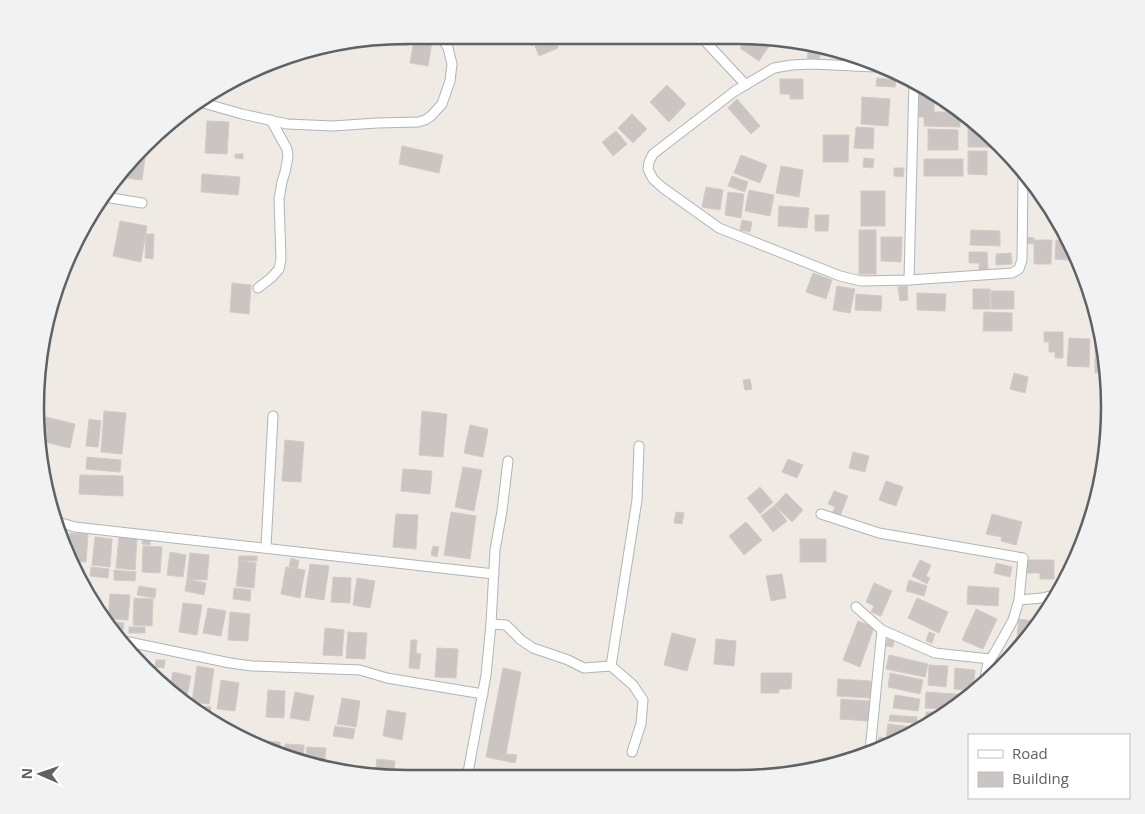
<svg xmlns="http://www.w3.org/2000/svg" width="1145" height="814" viewBox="0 0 1145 814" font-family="'Open Sans',sans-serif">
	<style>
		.building { fill: #cac5c2; stroke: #d4cac3 }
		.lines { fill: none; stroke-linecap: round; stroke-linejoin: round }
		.minor-casing { stroke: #b0b4b7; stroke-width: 11 }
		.minor { stroke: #fff; stroke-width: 9 }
		.rim { fill: none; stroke: #5c6265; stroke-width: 2.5 }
	</style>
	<rect width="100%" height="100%" fill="#efeae4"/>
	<g class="building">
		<path d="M409 35 407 46 368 40 407 35Z"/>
		<path d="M415 35 433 36 428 66 410 63Z"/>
		<path d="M526 37H546L532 46Z"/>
		<path d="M555 38 558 48 539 56 535 46Z"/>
		<path d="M745 41H769L771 43 759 61 740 48Z"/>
		<path d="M809 49 821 51 819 61 807 58Z"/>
		<path d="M877 78 896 80 895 87 876 86Z"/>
		<path d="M780 79H803V99H790V94H780Z"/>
		<path d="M919 83 924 85 934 93V112H950V106L964 118H960V127L924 126V117H919Z"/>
		<path d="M667 85 686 104 669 122 650 102Z"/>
		<path d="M862 97 890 99 888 126 861 124Z"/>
		<path d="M737 99 760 126 751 134 728 108Z"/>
		<path d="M632 114 647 129 633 143 618 128Z"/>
		<path d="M207 121 229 122 227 154 205 153Z"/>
		<path d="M856 127 874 128 873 149 854 148Z"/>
		<path d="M968 128H977L999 147H968Z"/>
		<path d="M928 129 958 130V150H928Z"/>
		<path d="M616 131 627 144 613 156 602 142Z"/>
		<path d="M823 135H849L848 162H823Z"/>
		<path d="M402 146 443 155 439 173 399 164Z"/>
		<path d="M968 151H987V175L968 174Z"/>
		<path d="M235 154H243V159L235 158Z"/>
		<path d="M741 155 767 165 760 183 734 173Z"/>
		<path d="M133 156 145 158 142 180 118 177 127 162Z"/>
		<path d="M864 158 874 159 873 168 863 167Z"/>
		<rect x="924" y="159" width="39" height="17"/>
		<path d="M781 166 803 170 799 197 776 193Z"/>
		<path d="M894 168H904L903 177 894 176Z"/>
		<path d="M202 174 240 177 238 195 201 192Z"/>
		<path d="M732 176 748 182 745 192 728 186Z"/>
		<path d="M706 187 723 190 720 210 702 207Z"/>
		<path d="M749 190 774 195 770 216 745 211Z"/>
		<rect x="861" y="191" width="24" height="35"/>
		<path d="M728 192 744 194 741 218 725 215Z"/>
		<path d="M779 206 809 208 807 228 778 226Z"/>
		<path d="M815 215H829L828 231H815Z"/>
		<path d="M742 220 752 222 750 232 740 230Z"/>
		<path d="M120 221 147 226 141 262 113 256Z"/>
		<rect x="859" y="230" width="17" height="44"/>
		<path d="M971 230 1000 231V246L970 245Z"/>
		<path d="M146 234H154L153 259 145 258Z"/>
		<path d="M881 237H902L901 262 881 261Z"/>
		<path d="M1027 237 1034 238 1033 244 1026 243Z"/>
		<path d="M1034 240H1052L1051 264H1034Z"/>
		<path d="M1056 240 1069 241 1078 261 1055 259Z"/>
		<path d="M969 252H987L988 270H979V263H969Z"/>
		<path d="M1011 253 1012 264 996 265V254Z"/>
		<path d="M813 273 832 280 826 299 806 292Z"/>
		<path d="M232 283 251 285 249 314 230 312Z"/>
		<path d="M837 286 855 289 850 313 833 310Z"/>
		<path d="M907 286 908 300 900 301 898 287Z"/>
		<rect x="973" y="289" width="17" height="20"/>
		<rect x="991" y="291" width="23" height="18"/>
		<path d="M917 293 946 294 945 311 917 310Z"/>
		<path d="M856 294 882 296 881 311 855 310Z"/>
		<path d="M984 312 1012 313V331H983Z"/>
		<path d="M1044 332H1063V358H1055V352H1049V342H1044Z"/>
		<path d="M1069 338 1090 339 1089 367 1067 366Z"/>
		<path d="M1095 341H1103L1107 358V373H1095Z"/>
		<path d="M1014 373 1028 377 1025 393 1010 389Z"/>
		<path d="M750 379 752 389 745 390 743 380Z"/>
		<path d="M104 411 126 413 122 454 101 452Z"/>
		<path d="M422 411 447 414 443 457 419 455Z"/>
		<path d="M46 417 75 424 70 448 41 441Z"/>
		<path d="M89 419 101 421 98 447 86 446Z"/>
		<path d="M470 425 488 429 483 457 464 453Z"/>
		<path d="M285 440 304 442 301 482 282 481Z"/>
		<path d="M853 452 869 456 865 472 849 468Z"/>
		<path d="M87 457 121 460 120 472 86 469Z"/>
		<path d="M788 459 803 465 797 478 782 472Z"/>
		<path d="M463 467 482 470 474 511 455 507Z"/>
		<path d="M403 469 432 471 430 494 401 491Z"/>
		<path d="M80 475 123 476V496L79 494Z"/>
		<path d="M886 481 903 487 896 506 879 500Z"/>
		<path d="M760 487 773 502 760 514 747 498Z"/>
		<path d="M834 491 848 496 840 516 832 513 835 507 828 504Z"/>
		<path d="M786 493 803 510 792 522 775 505Z"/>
		<path d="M775 505 787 521 773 532 761 516Z"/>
		<path d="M451 512 476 516 470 559 444 555Z"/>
		<path d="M676 512 684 513 682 524 674 523Z"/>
		<path d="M396 514 418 515 416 549 393 547Z"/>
		<path d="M992 514 1022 522 1016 545 1001 541 1002 537 986 534Z"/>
		<path d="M746 522 762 540 744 555 729 536Z"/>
		<path d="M70 533 88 534 86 562 70 561 68 555Z"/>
		<path d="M143 536 151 538 150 545 142 544Z"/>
		<path d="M95 537 112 539 110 567 92 565Z"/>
		<path d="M119 537 137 539 135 570 116 568Z"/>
		<rect x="800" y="539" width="26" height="23"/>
		<path d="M143 546 162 547 160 573 142 572Z"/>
		<path d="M433 546 439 547 437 557 431 555Z"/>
		<path d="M170 552 186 555 183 577 167 575Z"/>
		<path d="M190 553 209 555 207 580 187 579Z"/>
		<path d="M239 556H257V561H238Z"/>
		<path d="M291 558 299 561 297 569 289 566Z"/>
		<path d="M920 560 931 565 926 576 930 578 927 584 912 576Z"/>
		<path d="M1027 560H1054V579H1040V573H1027Z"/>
		<path d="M239 561 256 563 254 588 236 586Z"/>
		<path d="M996 563 1012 567 1010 577 994 573Z"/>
		<path d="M310 564 329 566 324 600 305 597Z"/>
		<path d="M91 567 109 569 108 578 90 576Z"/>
		<path d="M286 567 305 570 300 598 281 594Z"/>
		<path d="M114 570 136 572 135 581 114 580Z"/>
		<path d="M782 574 786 598 771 601 766 576Z"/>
		<path d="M333 577 351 578 350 603 331 602Z"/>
		<path d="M357 578 375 581 370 608 353 605Z"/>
		<path d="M187 579 206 583 204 595 185 591Z"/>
		<path d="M909 580 927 586 924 596 906 591Z"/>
		<path d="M874 583 892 591 881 616 871 612 874 606 866 602Z"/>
		<path d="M139 586 156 589 155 598 137 595Z"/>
		<path d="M968 586 999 588 998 606 967 604Z"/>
		<path d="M234 588 251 590 250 601 233 599Z"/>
		<path d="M110 594 130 595 128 620 108 619Z"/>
		<path d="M134 598 153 599 152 626 133 625Z"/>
		<path d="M917 598 948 612 939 633 908 618Z"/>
		<path d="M183 603 202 605 197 635 179 632Z"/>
		<path d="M208 608 226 611 221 636 203 633Z"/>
		<path d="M976 609 997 619 983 649 962 640Z"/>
		<path d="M230 612 250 614 248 641 228 640Z"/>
		<path d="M1019 619 1040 622 1033 633 1015 653Z"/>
		<path d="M107 621 124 623 123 630 111 628Z"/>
		<path d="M858 621 874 627 860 667 843 660Z"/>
		<rect x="129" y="627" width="16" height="6"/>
		<path d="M325 628 344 630 342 656 323 655Z"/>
		<path d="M348 632 367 633 365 659 346 658Z"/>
		<path d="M929 632 935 634 932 643 926 641Z"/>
		<path d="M672 633 696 639 687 671 664 665Z"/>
		<path d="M716 639 736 641 734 666 714 664Z"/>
		<path d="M887 639 894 640 893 647 886 646Z"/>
		<path d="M411 640H417L416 653 421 654 419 669 409 668Z"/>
		<path d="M437 648 458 649 456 678 435 677Z"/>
		<path d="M889 655 928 664 925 677 886 669Z"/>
		<path d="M156 660H165L164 668 155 667Z"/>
		<path d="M929 665 948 666 946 687 928 685Z"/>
		<path d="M197 666 214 669 209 704 192 702Z"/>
		<path d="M503 668 521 672 506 754 517 755 515 763 486 757Z"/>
		<path d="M955 668 975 670 973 690 954 689Z"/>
		<path d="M173 672 191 676 186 701 177 699 169 691Z"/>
		<path d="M761 673H792L791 689H779V693H761Z"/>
		<path d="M890 673 923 680 920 694 888 687Z"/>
		<path d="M153 677 168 678 167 689Z"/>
		<path d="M838 679 871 681 870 698 837 696Z"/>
		<path d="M221 680 239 683 235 711 217 709Z"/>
		<path d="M268 690 285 691 284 718 266 717Z"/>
		<path d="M295 692 314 696 309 721 290 718Z"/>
		<path d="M926 692 970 695V696L949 709 925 708Z"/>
		<path d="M895 695 920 699 918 711 893 708Z"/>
		<path d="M342 698 360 701 356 727 337 724Z"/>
		<path d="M841 699 870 701 869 721 840 719Z"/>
		<path d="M196 706 211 707 210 715H201L196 712Z"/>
		<path d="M387 710 406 713 402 740 383 736Z"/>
		<path d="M926 712H934V719H935L926 725Z"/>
		<path d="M890 715 917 717V723L889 721Z"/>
		<path d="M888 724 922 728 902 741 899 742 888 741V738H886Z"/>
		<path d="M335 726 355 729 353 739 333 736Z"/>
		<path d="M240 737 258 740 257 746 243 741 239 739Z"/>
		<path d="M879 737 887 738 886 745 878 744Z"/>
		<path d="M260 741 280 742V755L260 747Z"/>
		<path d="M285 744 304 745 303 763 285 757Z"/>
		<path d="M307 747 326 748 324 769 305 764Z"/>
		<path d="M377 759 395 761 393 778 375 777Z"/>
	</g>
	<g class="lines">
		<g class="minor-casing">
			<g id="minor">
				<path d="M704 40 746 85"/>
				<path d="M875 67 812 64 792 65 774 68 735 91 653 154 649 162 648 169 653 179 663 188 719 228 840 276 861 281 909 280 1012 273 1019 269 1022 260 1023 177"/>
				<path d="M196 101 242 114 287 124 333 126 377 123 418 122 425 120 431 116 442 104 450 81 452 64 448 48 441 36"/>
				<path d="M1023 169V177H1029"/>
				<path d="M105 197 142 203"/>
				<path d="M909 280 914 81"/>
				<path d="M258 288 271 278 279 269 281 259 279 199 282 182 285 172 288 157 287 149 271 120"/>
				<path d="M821 514 879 533 1023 558 1019 600 1013 620 997 649 988 663 983 687"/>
				<path d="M58 522 75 527 494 574"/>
				<path d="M266 547 273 416"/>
				<path d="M1019 600 1042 598 1058 594"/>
				<path d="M856 607 882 630 935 653 990 659"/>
				<path d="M491 624 506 625 521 640 533 648 568 660 584 668 611 666 633 685 643 700 641 724 632 752"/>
				<path d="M119 640 230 663 252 666 360 670 387 678 483 694"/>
				<path d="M611 666 637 500 639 446"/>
				<path d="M870 751 882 630"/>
				<path d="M467 778 486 675 491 624 495 550 502 511 508 461"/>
			</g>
		</g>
		<use href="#minor" class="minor"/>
	</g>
	<path d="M0 0H1145V814H0ZM407 44H738A363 363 0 0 1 1101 407V407A363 363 0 0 1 738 770H407A363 363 0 0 1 44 407V407A363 363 0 0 1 407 44Z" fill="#f2f2f3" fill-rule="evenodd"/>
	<path class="rim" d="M407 44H738A363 363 0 0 1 1101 407V407A363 363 0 0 1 738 770H407A363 363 0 0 1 44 407V407A363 363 0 0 1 407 44Z"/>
	<rect x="968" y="734" width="162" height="65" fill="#ffffff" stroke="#bec0c1"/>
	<rect x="978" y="750" width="25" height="8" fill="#ffffff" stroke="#bec0c1"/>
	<text x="1012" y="759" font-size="15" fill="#5c6265">Road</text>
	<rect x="978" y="772" width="25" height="15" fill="#cac5c2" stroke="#bec0c1"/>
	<text x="1012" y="784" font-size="15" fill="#5c6265">Building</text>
	<g transform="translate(40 774) rotate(272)" stroke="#ffffff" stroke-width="4" paint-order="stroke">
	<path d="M0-4L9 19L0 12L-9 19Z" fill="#5c6265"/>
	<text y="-8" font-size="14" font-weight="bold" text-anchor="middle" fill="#5c6265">N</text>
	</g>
</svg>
